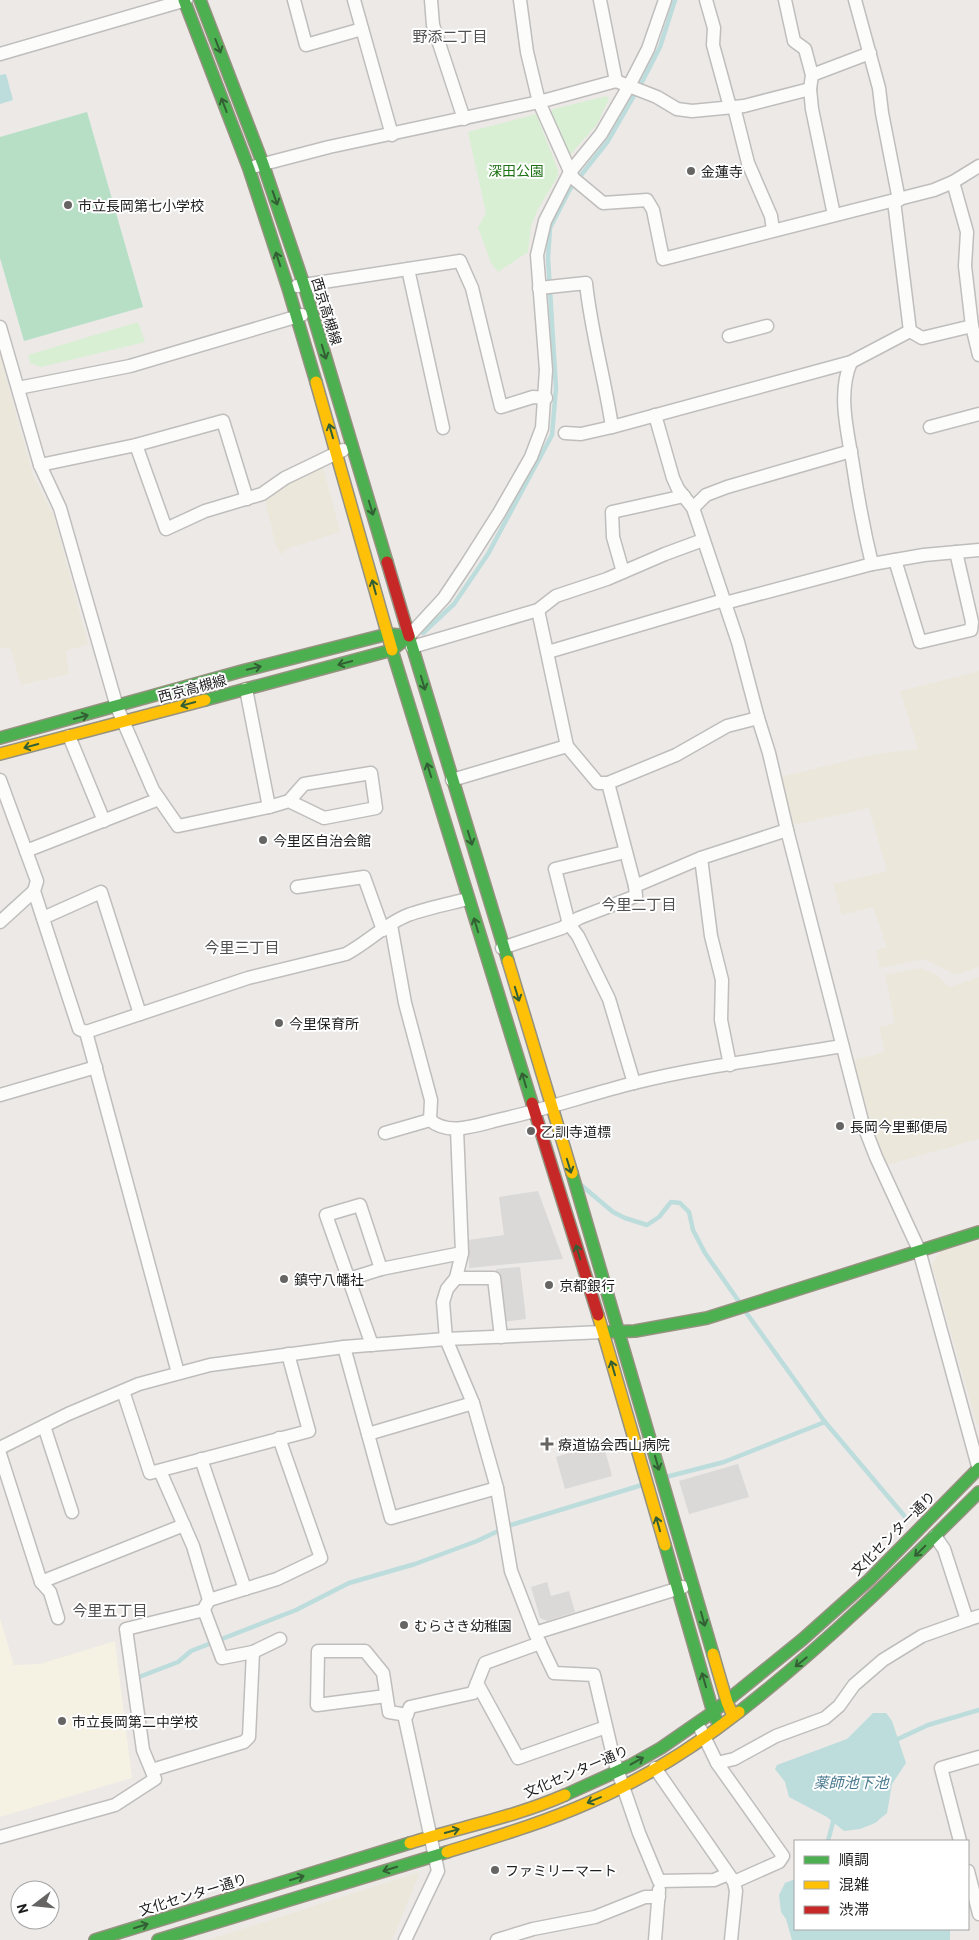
<svg xmlns="http://www.w3.org/2000/svg" width="979" height="1940" viewBox="0 0 979 1940" font-family="Barlow,'Noto Sans JP',sans-serif">
	<style>
		.education { fill: #f5f1e3 }
		.religious { fill: #dad9d8 }
		.farmland { fill: #ebe8db }
		.park { fill: #d9efd4 }
		.pitch { fill: #b6dfc5 }
		.water { fill: #bddcdc }
		.lines { fill: none; stroke-linecap: round; stroke-linejoin: round }
		.stream { stroke: #bddcdc; stroke-width: 4.5 }
		.street-casing { stroke: #bfbebd; stroke-width: 15 }
		.fast-casing { stroke: #959280; stroke-width: 14 }
		.slow-casing { stroke: #959280; stroke-width: 14 }
		.jam-casing { stroke: #959280; stroke-width: 14 }
		.street { stroke: #fcfcfb; stroke-width: 12 }
		.fast { stroke: #4caf50; stroke-width: 11 }
		.slow { stroke: #ffc107; stroke-width: 11 }
		.jam { stroke: #c62828; stroke-width: 11 }
		.oneway { stroke: #335f34 }
		.poi-dot { fill: #666564; stroke: #fff; stroke-width: 2 }
		.labels { text-anchor: middle; dominant-baseline: central; stroke-width: 4; stroke-linejoin: round; paint-order: stroke }
		.park-label { font-size: 14px; fill: #1e7315; stroke: #fff }
		.poi-label { font-size: 14px; fill: #1e1e1e; stroke: #fff; text-anchor: start }
		.street-label { font-size: 14px; fill: #1e1e1e; stroke: #fff }
		.neighbourhood-label { font-size: 15px; fill: #515151; stroke: #fff }
		.water-label { font-size: 15px; font-style: italic; fill: #48798f; stroke: #fff }
	</style>
	<rect width="100%" height="100%" fill="#ece9e7"/>
	<path class="education" d="M0 1618 14 1665 40 1664 115 1641 132 1778 0 1817Z"/>
	<g class="religious">
		<path d="M538 1191 563 1259 469 1268 468 1240 504 1235 499 1197Z"/>
		<path d="M520 1267 526 1319 503 1322 496 1269Z"/>
		<path d="M603 1443 612 1476 565 1489 556 1457Z"/>
		<path d="M738 1464 749 1497 689 1514 679 1481Z"/>
		<path d="M547 1582 551 1596 569 1591 575 1612 547 1621 540 1618 531 1587Z"/>
	</g>
	<g class="farmland">
		<path d="M0 355 33 476 54 516 88 644 66 651 69 674 21 685 10 647 0 649Z"/>
		<path d="M323 467 340 532 289 548 281 554 276 546 265 501 289 481Z"/>
		<path d="M979 671V967L959 974 952 973 924 959 880 968 876 951 887 947 873 907 842 915 833 884 887 871 869 808 793 825 781 777 870 755 918 749 900 691Z"/>
		<path d="M920 968 935 974 949 987 979 977V1139L886 1165 874 1140 851 1061 885 1052 879 1027 895 1023 885 975Z"/>
		<path d="M979 1241V1424L977 1425 932 1265 941 1251Z"/>
		<path d="M420 1872 392 1940H208Z"/>
	</g>
	<g class="park">
		<path d="M607 96 609 99 597 124 571 154 567 151 551 112 553 109Z"/>
		<path d="M536 114 558 170V176L537 211 531 226 528 252 498 272 491 263 478 227 486 213 468 132Z"/>
		<path d="M138 322 145 342 41 367 30 363 28 355Z"/>
	</g>
	<path class="pitch" d="M87 112 143 307 24 341 0 258V137Z"/>
	<g class="water">
		<path d="M6 74 13 100 0 104V75Z"/>
		<path d="M873 1713H886L892 1721 906 1763 892 1784 887 1813 875 1823 860 1829 844 1831 827 1817 789 1797 785 1782 775 1769 777 1765 847 1739Z"/>
		<path d="M795 1879V1929H950V1940H792L786 1919 781 1912 779 1895 785 1883Z"/>
	</g>
	<g class="lines">
		<g class="stream">
			<path d="M423 633 454 604 488 554 552 435 556 388 548 258 550 228 570 189 608 141 643 80 660 47 675 0"/>
			<path d="M581 1185 613 1212 625 1218 647 1225 659 1217 671 1202 680 1203 689 1212 693 1230 705 1253 740 1303"/>
			<path d="M745 1311 825 1422 907 1519"/>
			<path d="M666 1477 724 1462 825 1422"/>
			<path d="M139 1677 178 1662 191 1651 296 1610 349 1583 415 1564 477 1541 511 1525 642 1485"/>
			<path d="M898 1739 928 1725 979 1710"/>
			<path d="M828 1841 833 1822"/>
		</g>
		<g class="street-casing">
			<g id="street">
				<path d="M294 0 306 45 362 29"/>
				<path d="M354 0 392 135"/>
				<path d="M431 0 433 25 464 119"/>
				<path d="M520 0 527 52 539 102 573 178 603 203 647 200 653 210 663 259 934 190 953 182 979 166"/>
				<path d="M600 0 616 81"/>
				<path d="M706 0 714 28 713 45 730 107"/>
				<path d="M785 0 794 41 805 49 812 75 810 89 812 109 834 215"/>
				<path d="M855 0 879 88 882 113 899 200"/>
				<path d="M0 54 186 0"/>
				<path d="M812 75 870 53"/>
				<path d="M734 107 748 163 771 216 773 230"/>
				<path d="M256 166 329 147 539 102 616 81 657 97 677 109 692 111 744 106 810 89"/>
				<path d="M953 182 967 232 965 266 972 326 979 355"/>
				<path d="M408 269 443 428"/>
				<path d="M297 286 460 261 472 288 501 407 533 397 546 398"/>
				<path d="M539 288 586 283C591 332 605 379 612 427"/>
				<path d="M0 327 40 465 60 508 117 707 153 790 178 826 269 807 289 801 304 784 371 773 376 808 324 818 289 801"/>
				<path d="M910 331 922 338 972 326"/>
				<path d="M729 336 767 326"/>
				<path d="M851 362C837 394 848 433 853 465 858 499 864 531 872 564"/>
				<path d="M18 388 130 366 302 315"/>
				<path d="M655 415 673 478 678 489 693 508 738 642 758 718 769 753 787 830 862 1121 876 1157 919 1250 979 1470"/>
				<path d="M930 427 979 414"/>
				<path d="M565 433 581 434 612 427 851 362 910 331 894 201"/>
				<path d="M136 445 166 529 205 511 262 494 285 478 343 450"/>
				<path d="M40 465 136 445 223 421 247 499"/>
				<path d="M693 508 706 495 727 487 851 451"/>
				<path d="M895 560 920 642 971 630 972 622 956 552"/>
				<path d="M623 572 613 537 612 512 684 496"/>
				<path d="M725 603 872 564 924 555 979 550"/>
				<path d="M538 610 567 746 598 783H608L676 755 727 726 758 718"/>
				<path d="M409 636 444 598 466 565 499 513 531 457 542 428 546 370 537 255 545 221 570 172 601 134 629 86 648 49 665 0"/>
				<path d="M412 647 538 610 556 596 607 579 665 554 703 540"/>
				<path d="M548 652 724 600"/>
				<path d="M246 689 269 807"/>
				<path d="M69 736 104 821"/>
				<path d="M0 780 37 881 34 891 79 1029 86 1032 178 1373"/>
				<path d="M452 780 567 746"/>
				<path d="M608 783 635 886"/>
				<path d="M26 851 159 799"/>
				<path d="M625 852 555 869 569 924 578 936 609 999 634 1083"/>
				<path d="M701 858 711 936 722 980 721 1020 730 1065"/>
				<path d="M297 887 364 877 383 930"/>
				<path d="M43 918 101 892 140 1014"/>
				<path d="M0 922 34 891"/>
				<path d="M391 925 405 1003 431 1100 430 1120"/>
				<path d="M502 948 562 928 579 918 636 896 635 886 701 858 787 830"/>
				<path d="M86 1032 248 978 346 954C367 943 385 924 408 915 427 908 448 904 468 899"/>
				<path d="M0 1095 96 1067"/>
				<path d="M457 1129 462 1253 456 1278 447 1289 443 1302 446 1339 473 1403 497 1488 511 1571 535 1633 554 1673 594 1675 614 1760 639 1833 659 1881 714 1880 728 1874"/>
				<path d="M385 1133 430 1120C449 1137 480 1124 502 1119 547 1109 590 1094 634 1083 702 1066 773 1058 842 1046"/>
				<path d="M456 1278H494L501 1337"/>
				<path d="M349 1279 381 1269 462 1253"/>
				<path d="M372 1345 326 1215 360 1205 381 1269"/>
				<path d="M344 1347 391 1518 497 1488"/>
				<path d="M123 1391 150 1473 309 1431 288 1354"/>
				<path d="M44 1426 72 1512"/>
				<path d="M368 1434 473 1403"/>
				<path d="M0 1448 68 1414 139 1384 210 1365 344 1347 446 1339 603 1332"/>
				<path d="M0 1454 41 1582 184 1525"/>
				<path d="M201 1459 245 1589"/>
				<path d="M160 1471 193 1546 209 1600 205 1607"/>
				<path d="M935 1536 944 1549 967 1620 979 1616"/>
				<path d="M41 1582 50 1592 58 1618"/>
				<path d="M209 1600 277 1579 321 1558 279 1438"/>
				<path d="M535 1633 683 1587"/>
				<path d="M477 1683 518 1758 606 1727"/>
				<path d="M386 1696 317 1705 318 1651H365L383 1673 389 1712 407 1715"/>
				<path d="M701 1730 717 1763 783 1856 779 1862 734 1882"/>
				<path d="M717 1763 734 1759 776 1736 825 1718 839 1706 854 1685 883 1660 922 1636 967 1620"/>
				<path d="M655 1768 734 1882 736 1891 731 1940"/>
				<path d="M152 1770 244 1742 249 1737 253 1652 280 1639"/>
				<path d="M0 1837 115 1805 155 1779 143 1750 126 1629 204 1610 222 1658 253 1652"/>
				<path d="M960 1841 941 1768 979 1757"/>
				<path d="M968 1871 979 1914"/>
				<path d="M405 1940 438 1871 405 1719 410 1707 473 1693 485 1663 540 1643"/>
				<path d="M497 1940 533 1929 595 1917 645 1897H659"/>
				<path d="M655 1940 659 1890"/>
			</g>
		</g>
		<g class="fast-casing">
			<g id="fast">
				<path d="M184 0 249 169 288 288 316 382"/>
				<path d="M200 0 263 164 304 285 387 562"/>
				<path d="M409 636 508 961"/>
				<path d="M392 650 532 1103"/>
				<path d="M205 700 392 650 402 642"/>
				<path d="M0 738 242 671 388 634 399 635"/>
				<path d="M572 1173 713 1654"/>
				<path d="M607 1332 635 1331 707 1318 979 1232"/>
				<path d="M665 1545 713 1712 719 1726"/>
				<path d="M739 1712C825 1645 902 1569 979 1492"/>
				<path d="M565 1795 631 1765 661 1748 713 1712 803 1639 869 1580 979 1468"/>
				<path d="M95 1940 410 1843"/>
				<path d="M158 1940 447 1852"/>
			</g>
		</g>
		<g class="slow-casing">
			<g id="slow">
				<path d="M316 382 392 650"/>
				<path d="M0 754 205 700"/>
				<path d="M508 961 572 1173"/>
				<path d="M598 1315 665 1545"/>
				<path d="M713 1654 727 1702 733 1716"/>
				<path d="M410 1843C461 1827 515 1817 565 1795"/>
				<path d="M447 1852C495 1837 543 1823 588 1803 642 1780 693 1748 739 1712"/>
			</g>
		</g>
		<g class="jam-casing">
			<g id="jam">
				<path d="M387 562 409 636"/>
				<path d="M532 1103 598 1315"/>
			</g>
		</g>
		<use href="#street" class="street"/>
		<use href="#fast" class="fast"/>
		<use href="#slow" class="slow"/>
		<use href="#jam" class="jam"/>
	</g>
	<defs><path id="oneway-shaft" d="M-6 0H5M1.5-3L5.5 0L1.5 3" fill="none" stroke-width="1.6" stroke-linecap="round" stroke-linejoin="round" transform="scale(1.25)"/></defs>
	<g class="oneway">
		<use href="#oneway-shaft" transform="translate(218 46) rotate(69)"/>
		<use href="#oneway-shaft" transform="translate(224 105) rotate(-111)"/>
		<use href="#oneway-shaft" transform="translate(275 198) rotate(71)"/>
		<use href="#oneway-shaft" transform="translate(278 259) rotate(-108)"/>
		<use href="#oneway-shaft" transform="translate(324 352) rotate(73)"/>
		<use href="#oneway-shaft" transform="translate(331 431) rotate(-106)"/>
		<use href="#oneway-shaft" transform="translate(371 508) rotate(73)"/>
		<use href="#oneway-shaft" transform="translate(374 587) rotate(-105)"/>
		<use href="#oneway-shaft" transform="translate(345 663) rotate(165)"/>
		<use href="#oneway-shaft" transform="translate(254 668) rotate(-14)"/>
		<use href="#oneway-shaft" transform="translate(423 683) rotate(73)"/>
		<use href="#oneway-shaft" transform="translate(188 704) rotate(165)"/>
		<use href="#oneway-shaft" transform="translate(81 717) rotate(-15)"/>
		<use href="#oneway-shaft" transform="translate(31 746) rotate(165)"/>
		<use href="#oneway-shaft" transform="translate(429 770) rotate(-107)"/>
		<use href="#oneway-shaft" transform="translate(470 838) rotate(73)"/>
		<use href="#oneway-shaft" transform="translate(476 925) rotate(-107)"/>
		<use href="#oneway-shaft" transform="translate(517 994) rotate(73)"/>
		<use href="#oneway-shaft" transform="translate(524 1080) rotate(-107)"/>
		<use href="#oneway-shaft" transform="translate(569 1166) rotate(73)"/>
		<use href="#oneway-shaft" transform="translate(578 1252) rotate(-107)"/>
		<use href="#oneway-shaft" transform="translate(613 1368) rotate(-106)"/>
		<use href="#oneway-shaft" transform="translate(657 1463) rotate(74)"/>
		<use href="#oneway-shaft" transform="translate(658 1524) rotate(-106)"/>
		<use href="#oneway-shaft" transform="translate(920 1551) rotate(135)"/>
		<use href="#oneway-shaft" transform="translate(703 1619) rotate(74)"/>
		<use href="#oneway-shaft" transform="translate(801 1662) rotate(141)"/>
		<use href="#oneway-shaft" transform="translate(704 1680) rotate(-106)"/>
		<use href="#oneway-shaft" transform="translate(637 1761) rotate(-29)"/>
		<use href="#oneway-shaft" transform="translate(594 1800) rotate(157)"/>
		<use href="#oneway-shaft" transform="translate(452 1831) rotate(-15)"/>
		<use href="#oneway-shaft" transform="translate(390 1869) rotate(163)"/>
		<use href="#oneway-shaft" transform="translate(297 1878) rotate(-17)"/>
		<use href="#oneway-shaft" transform="translate(141 1926) rotate(-17)"/>
	</g>
	<g class="poi-dot">
		<circle cx="691" cy="171" r="5"/>
		<circle cx="68" cy="205" r="5"/>
		<circle cx="263" cy="840" r="5"/>
		<circle cx="279" cy="1023" r="5"/>
		<circle cx="840" cy="1126" r="5"/>
		<circle cx="531" cy="1131" r="5"/>
		<circle cx="284" cy="1279" r="5"/>
		<circle cx="549" cy="1285" r="5"/>
		<path d="M544.5 1436.5h5v5h5v5h-5v5h-5v-5h-5v-5h5z"/>
		<circle cx="404" cy="1625" r="5"/>
		<circle cx="62" cy="1721" r="5"/>
		<circle cx="495" cy="1870" r="5"/>
	</g>
	<g class="labels">
		<g class="park-label">
			<text x="516" y="170">深田公園</text>
		</g>
		<g class="poi-label">
			<text x="701" y="171">金蓮寺</text>
			<text x="78" y="205">市立長岡第七小学校</text>
			<text x="273" y="840">今里区自治会館</text>
			<text x="289" y="1023">今里保育所</text>
			<text x="850" y="1126">長岡今里郵便局</text>
			<text x="541" y="1131">乙訓寺道標</text>
			<text x="294" y="1279">鎮守八幡社</text>
			<text x="559" y="1285">京都銀行</text>
			<text x="558" y="1444">療道協会西山病院</text>
			<text x="414" y="1625">むらさき幼稚園</text>
			<text x="72" y="1721">市立長岡第二中学校</text>
			<text x="505" y="1870">ファミリーマート</text>
		</g>
		<g class="street-label">
			<text transform="translate(327 311) rotate(73)">西京高槻線</text>
			<text transform="translate(192 688) rotate(-15)">西京高槻線</text>
			<text transform="translate(893 1533) rotate(-45)">文化センター通り</text>
			<text transform="translate(576 1771) rotate(-23)">文化センター通り</text>
			<text transform="translate(193 1894) rotate(-17)">文化センター通り</text>
		</g>
		<g class="neighbourhood-label">
			<text x="450" y="36">野添二丁目</text>
			<text x="639" y="904">今里二丁目</text>
			<text x="242" y="947">今里三丁目</text>
			<text x="110" y="1610">今里五丁目</text>
		</g>
		<g class="water-label">
			<text x="851" y="1782">薬師池下池</text>
		</g>
	</g>
	<rect x="794" y="1840" width="175" height="90" fill="#ffffff" stroke="#a5a5a5"/>
	<rect x="804" y="1856" width="25" height="8" fill="#4caf50" stroke="#a5a5a5"/>
	<text x="839" y="1865" font-size="15" fill="#1e1e1e">順調</text>
	<rect x="804" y="1881" width="25" height="8" fill="#ffc107" stroke="#a5a5a5"/>
	<text x="839" y="1890" font-size="15" fill="#1e1e1e">混雑</text>
	<rect x="804" y="1906" width="25" height="8" fill="#c62828" stroke="#a5a5a5"/>
	<text x="839" y="1915" font-size="15" fill="#1e1e1e">渋滞</text>
	<g transform="translate(35 1905) rotate(254)"><circle r="24" fill="#ffffff" stroke="#a5a5a5"/>
	<path d="M0-4L9 19L0 12L-9 19Z" fill="#666564"/>
	<text y="-8" font-size="14" font-weight="bold" text-anchor="middle" fill="#1e1e1e">N</text>
	</g>
</svg>
